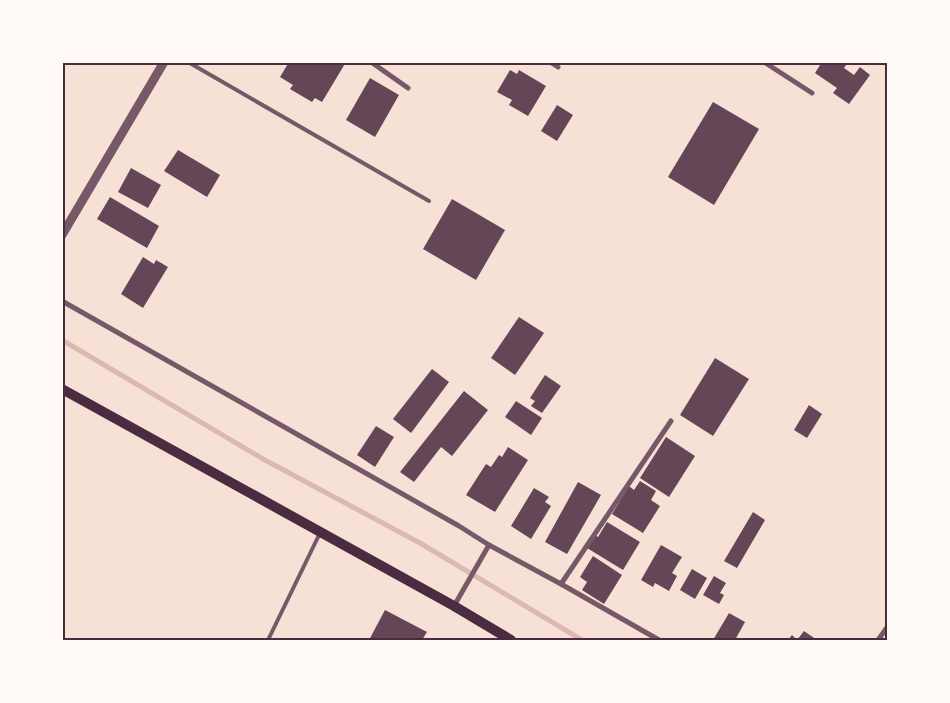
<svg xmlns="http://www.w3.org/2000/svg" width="950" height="703" viewBox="0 0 950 703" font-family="Jost,sans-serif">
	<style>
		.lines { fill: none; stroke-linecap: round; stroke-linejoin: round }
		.stream { stroke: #dcb8b0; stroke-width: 5 }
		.building { fill: #644757 }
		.service { stroke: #755966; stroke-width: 4 }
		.minor { stroke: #755966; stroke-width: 5 }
		.tertiary { stroke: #755966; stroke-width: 9 }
		.secondary { stroke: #4a2c40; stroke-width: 10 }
		.neatline { fill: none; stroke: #4a2c40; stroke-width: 2 }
	</style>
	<rect width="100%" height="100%" fill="#f7e1d7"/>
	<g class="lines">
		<path class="stream" d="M62 340 263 459 420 543 582 640"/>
	</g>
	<g class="building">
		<path d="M289 62H346L322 102 315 98 312 102 290 89 293 85 280 77Z"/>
		<path d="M822 62H848L844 68 854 75 860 67 870 75 849 104 833 93 837 88 815 73Z"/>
		<path d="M510 70 517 74 519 70 546 86 528 116 509 105 512 100 497 92Z"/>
		<path d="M370 78 399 95 375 137 346 120Z"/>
		<path d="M713 102 759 129 714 205 668 177Z"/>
		<path d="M557 105 573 115 557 141 541 131Z"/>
		<path d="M178 150 220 175 207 197 164 171Z"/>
		<path d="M131 168 161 185 148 208 118 192Z"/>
		<path d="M110 197 159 226 147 248 97 219Z"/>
		<path d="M452 199 505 230 476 280 423 249Z"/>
		<path d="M143 257 154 264 156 260 168 267 143 308 121 294Z"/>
		<path d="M519 317 544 333 515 375 491 358Z"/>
		<path d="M715 358 749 379 713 436 680 415Z"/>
		<path d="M432 369 449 382 411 433 393 419Z"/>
		<path d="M545 375 561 386 542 413 531 406 535 401 530 398Z"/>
		<path d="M464 391 488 410 452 456 441 447 414 482 400 472Z"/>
		<path d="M516 401 542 418 531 435 505 417Z"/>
		<path d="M809 405 822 414 807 438 794 430Z"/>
		<path d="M376 426 394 437 375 467 357 455Z"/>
		<path d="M666 437 695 456 669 497 640 478Z"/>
		<path d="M508 447 528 460 495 512 466 495 486 464 491 467 499 455 502 457Z"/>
		<path d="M640 481 656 491 651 500 660 506 643 533 612 514 629 486 634 490Z"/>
		<path d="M578 482 601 495 567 554 545 542Z"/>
		<path d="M534 488 549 497 545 502 551 506 531 539 511 526Z"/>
		<path d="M753 512 765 520 737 568 724 561Z"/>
		<path d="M607 522 640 542 623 570 587 548 595 535 598 537Z"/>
		<path d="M661 545 682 557 672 573 677 576 669 591 655 583 653 587 641 580Z"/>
		<path d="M593 556 622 575 604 604 582 590 587 582 580 577Z"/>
		<path d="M692 569 707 578 695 599 680 590Z"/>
		<path d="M714 576 726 583 720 593 724 595 719 604 703 595Z"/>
		<path d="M385 610 427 632 422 640H369Z"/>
		<path d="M729 613 745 622 735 640H713Z"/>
		<path d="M804 631 817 640H788L792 635 797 640Z"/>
	</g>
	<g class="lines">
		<g class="service">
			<path d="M188 62 429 201"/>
			<path d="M268 640 320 533"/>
		</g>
		<g class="minor">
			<path d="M371 62 408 88"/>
			<path d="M550 62 558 67"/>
			<path d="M764 62 812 93"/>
			<path d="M62 301 459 526 489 545 561 584 659 640"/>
			<path d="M561 584 671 421"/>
			<path d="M454 606 489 545"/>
			<path d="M878 640 888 626"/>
		</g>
		<path class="tertiary" d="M62 235 164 62"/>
		<path class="secondary" d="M62 389 454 606 511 640"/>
	</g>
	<rect width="950" height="703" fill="none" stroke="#fffaf5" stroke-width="128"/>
	<rect x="64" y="64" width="822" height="575" class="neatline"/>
</svg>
